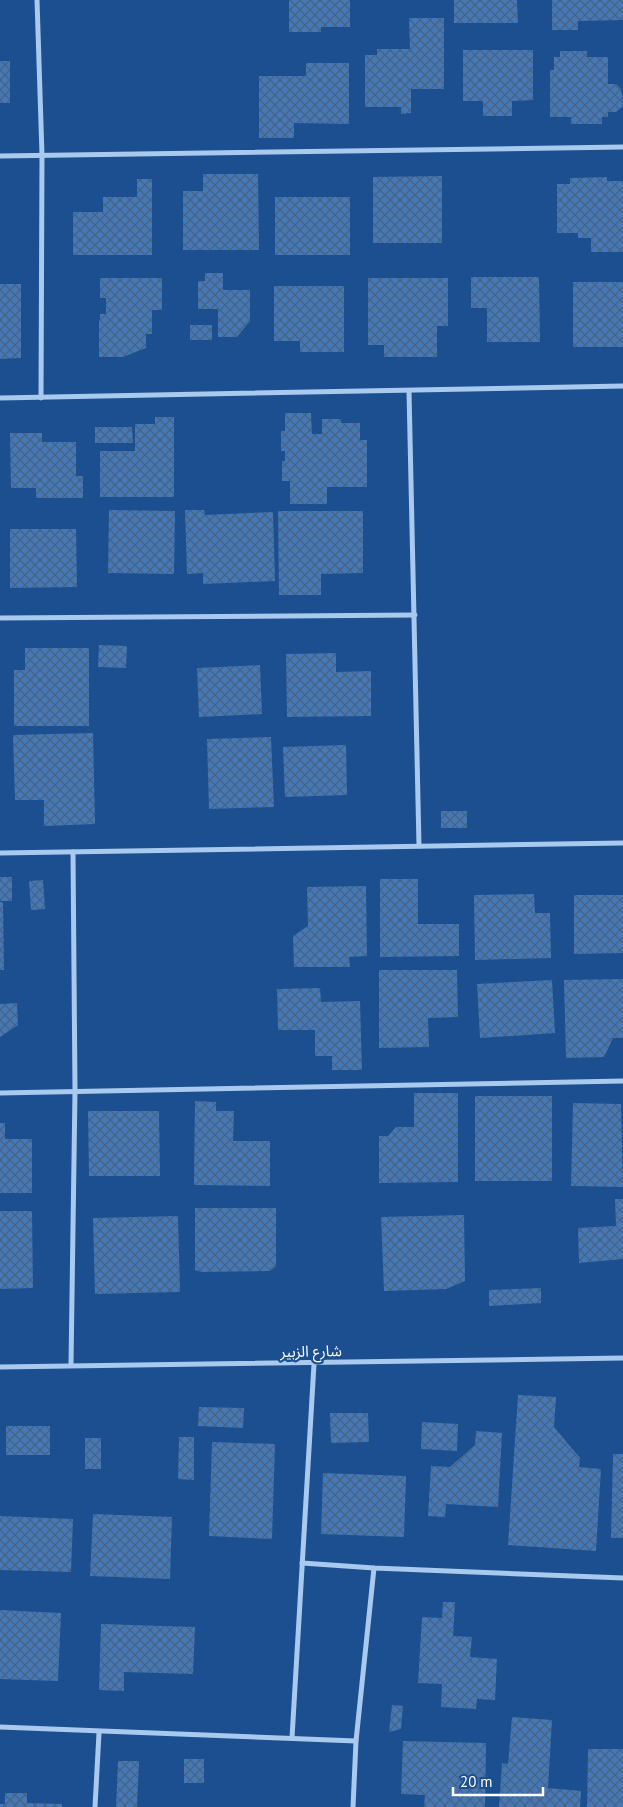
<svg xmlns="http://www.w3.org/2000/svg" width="623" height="1807" viewBox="0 0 623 1807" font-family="'PT Sans','Noto Sans Arabic',sans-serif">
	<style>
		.building { fill: url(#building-cross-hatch) }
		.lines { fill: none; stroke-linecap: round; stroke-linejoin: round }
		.street { stroke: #a9c9ee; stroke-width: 5 }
		.labels { text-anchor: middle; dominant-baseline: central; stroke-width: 4.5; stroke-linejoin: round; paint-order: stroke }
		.street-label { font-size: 15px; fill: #fff; stroke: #1b4f8f }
	</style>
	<defs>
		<pattern id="building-cross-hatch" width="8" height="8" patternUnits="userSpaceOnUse" patternTransform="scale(1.25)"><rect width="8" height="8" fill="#4478b7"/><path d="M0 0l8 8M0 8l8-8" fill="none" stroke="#486282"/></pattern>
	</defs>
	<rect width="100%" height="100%" fill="#1b4f8f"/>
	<g class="building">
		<path d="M289 0H350V27H321V32H289Z"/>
		<path d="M454 0H517L518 23H454Z"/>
		<path d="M552 0H623V20L578 21V30H552Z"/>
		<path d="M409 18H444V89H411V113L401 114V107H365V55H377V49H410Z"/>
		<path d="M463 50H533V100L512 101V116H483V101H463Z"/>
		<path d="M560 51H587V57H608V84H616L621 89 623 102 622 107 616 112H608V117H602V124H571V117H550V70H554V57H560Z"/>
		<rect x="0" y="61" width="10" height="42"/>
		<path d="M306 63H349V124L294 123V138H259V76H306Z"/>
		<path d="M203 174H258L259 250H183V191H203Z"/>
		<path d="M442 176V243H373V177Z"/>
		<path d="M607 177V181H623V252H591V238H578V233H557V184H570V178Z"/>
		<path d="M137 179H152V255H73V212H103V197H137Z"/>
		<rect x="275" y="197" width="75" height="58"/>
		<path d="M205 273H223V290H250V321L237 337H218V309H198V281H205Z"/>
		<path d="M471 277H539L540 342H487V308H471Z"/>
		<path d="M100 278H162V310H152V334H146V348L123 357H99V320H100V314H106V298H100Z"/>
		<path d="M368 278H448V326H437V357H384V345H368Z"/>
		<rect x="573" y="282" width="50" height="65"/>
		<path d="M0 284H21V358L0 359Z"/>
		<path d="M274 286H344V352H300V341H274Z"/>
		<rect x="190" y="325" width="22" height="15"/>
		<path d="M285 413H311L312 434H322V419H341V423H360V440H367V487H327V504H290V481H282V461H285V451H281V431H285Z"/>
		<path d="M155 417H174V497H100V451H135V424H155Z"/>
		<path d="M95 427H132L133 443H95Z"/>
		<path d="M10 433H42V442H76V476H83V498H36V488H11Z"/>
		<path d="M109 510 175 511 174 574 108 573Z"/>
		<path d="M185 510H204L205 515 273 512 275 581 203 584V573L187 574Z"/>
		<path d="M278 511H363V573L321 574V595H279Z"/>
		<path d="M10 529H76L77 587 10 588Z"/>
		<path d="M99 645 127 646 126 668 98 667Z"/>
		<path d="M25 648H89V726H14V670H25Z"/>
		<path d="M336 653V672L371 671V716L287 717 286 654Z"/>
		<path d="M260 665 262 714 199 717 197 668Z"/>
		<path d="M93 733 95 824 44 826V800H15L13 735Z"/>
		<path d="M271 737 274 807 209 809 207 739Z"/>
		<path d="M346 745 347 795 285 797 283 747Z"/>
		<rect x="441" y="811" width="26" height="17"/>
		<rect x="0" y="877" width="12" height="24"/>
		<path d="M380 879H418V924H459V956L380 957Z"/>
		<path d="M43 880 45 909 31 910 29 881Z"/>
		<path d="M366 886 367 956 349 957 350 967H294L293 936 308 926 307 887Z"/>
		<path d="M534 894 535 913H550L551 958 475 960 474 895Z"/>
		<path d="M574 895H623V953L574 954Z"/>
		<path d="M0 902H3L4 970H0Z"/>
		<path d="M379 970H457L458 1017 428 1018 429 1047 379 1048Z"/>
		<path d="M623 979V1038H613L604 1057 566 1058 564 980Z"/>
		<path d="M552 980 555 1033 480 1038 477 984Z"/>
		<path d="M320 988 321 1002 360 1001 362 1070H332V1056H315V1030H278L277 989Z"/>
		<path d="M17 1003 18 1025 0 1037V1004Z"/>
		<path d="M414 1093H458V1182L379 1183V1136H388L396 1127H414Z"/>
		<rect x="475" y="1096" width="77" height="85"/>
		<path d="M195 1101 216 1102V1111H234L233 1141H270V1186L194 1185Z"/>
		<path d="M573 1103 621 1104 623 1187 571 1186Z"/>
		<path d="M88 1111H159L160 1176H89Z"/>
		<path d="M0 1123H5V1139H32V1193H0Z"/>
		<path d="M615 1199H623V1259L579 1263 578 1228 616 1226Z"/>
		<path d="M195 1208H276V1266L270 1271 201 1272 195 1270Z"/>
		<path d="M0 1211H32L33 1288 0 1289Z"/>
		<path d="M464 1215 465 1281 446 1289 384 1291 381 1217Z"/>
		<path d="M178 1216 180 1292 95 1294 93 1218Z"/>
		<path d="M541 1288V1303L489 1306V1290Z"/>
		<path d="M518 1395 556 1397 554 1427 580 1458 579 1467 601 1469 596 1551 508 1545Z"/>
		<path d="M199 1407 244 1408 243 1428 198 1426Z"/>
		<path d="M330 1413H368L369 1442 331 1443Z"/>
		<path d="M422 1422 458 1424 457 1451 421 1449Z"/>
		<rect x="6" y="1426" width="44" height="29"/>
		<path d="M476 1431 502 1433 498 1507 446 1504 445 1517 428 1516 431 1466 450 1467 475 1445Z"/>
		<path d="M179 1437H194V1480L178 1479Z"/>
		<rect x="85" y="1438" width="16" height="31"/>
		<path d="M212 1442 275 1444 272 1539 209 1536Z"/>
		<path d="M613 1454H623V1538H611Z"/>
		<path d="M323 1473 406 1476 404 1537 321 1534Z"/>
		<path d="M93 1514 172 1517 170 1579 90 1576Z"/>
		<path d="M0 1516 73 1519 71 1572 0 1570Z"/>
		<path d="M443 1602H455L453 1636 472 1637 470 1657 497 1659 495 1700 477 1699 476 1709 441 1707 442 1684 418 1683 422 1617 442 1618Z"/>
		<path d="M0 1610 61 1613 58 1681 0 1679Z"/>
		<path d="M101 1624 195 1627 193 1674 124 1672V1691L99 1690Z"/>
		<path d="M392 1705 403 1706 401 1729 389 1732Z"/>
		<path d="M512 1717 552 1720 548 1788 581 1791 580 1807H499L502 1763 508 1764Z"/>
		<path d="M403 1741 486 1743 485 1807H424L425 1795 401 1794Z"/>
		<path d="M588 1749H623V1807H587Z"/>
		<rect x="184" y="1759" width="20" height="24"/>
		<path d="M118 1761H139L137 1807H116Z"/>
		<path d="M5 1793H27V1803L62 1804V1807H0V1804H5Z"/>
	</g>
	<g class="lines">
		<g class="street">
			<path d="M37 0 42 155 41 398"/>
			<path d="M0 156 623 147"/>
			<path d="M409 391 419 846"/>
			<path d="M0 398 623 386"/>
			<path d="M0 618 415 615"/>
			<path d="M0 853 623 843"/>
			<path d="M0 1093 623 1081"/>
			<path d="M71 1365 75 1091 73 852"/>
			<path d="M0 1367 623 1358"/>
			<path d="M302 1563 374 1568 623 1578"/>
			<path d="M0 1727 356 1741"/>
			<path d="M292 1738 314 1364"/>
			<path d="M95 1807 99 1733"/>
			<path d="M353 1807 356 1741 374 1568"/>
		</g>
	</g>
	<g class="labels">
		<g class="street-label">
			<text transform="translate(311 1351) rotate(-1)">شارع الزبير</text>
		</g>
	</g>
	<path d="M453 1787v8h90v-8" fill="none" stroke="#ffffff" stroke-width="2.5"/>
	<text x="460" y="1787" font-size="15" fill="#ffffff" stroke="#1b4f8f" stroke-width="4" paint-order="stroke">20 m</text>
</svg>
